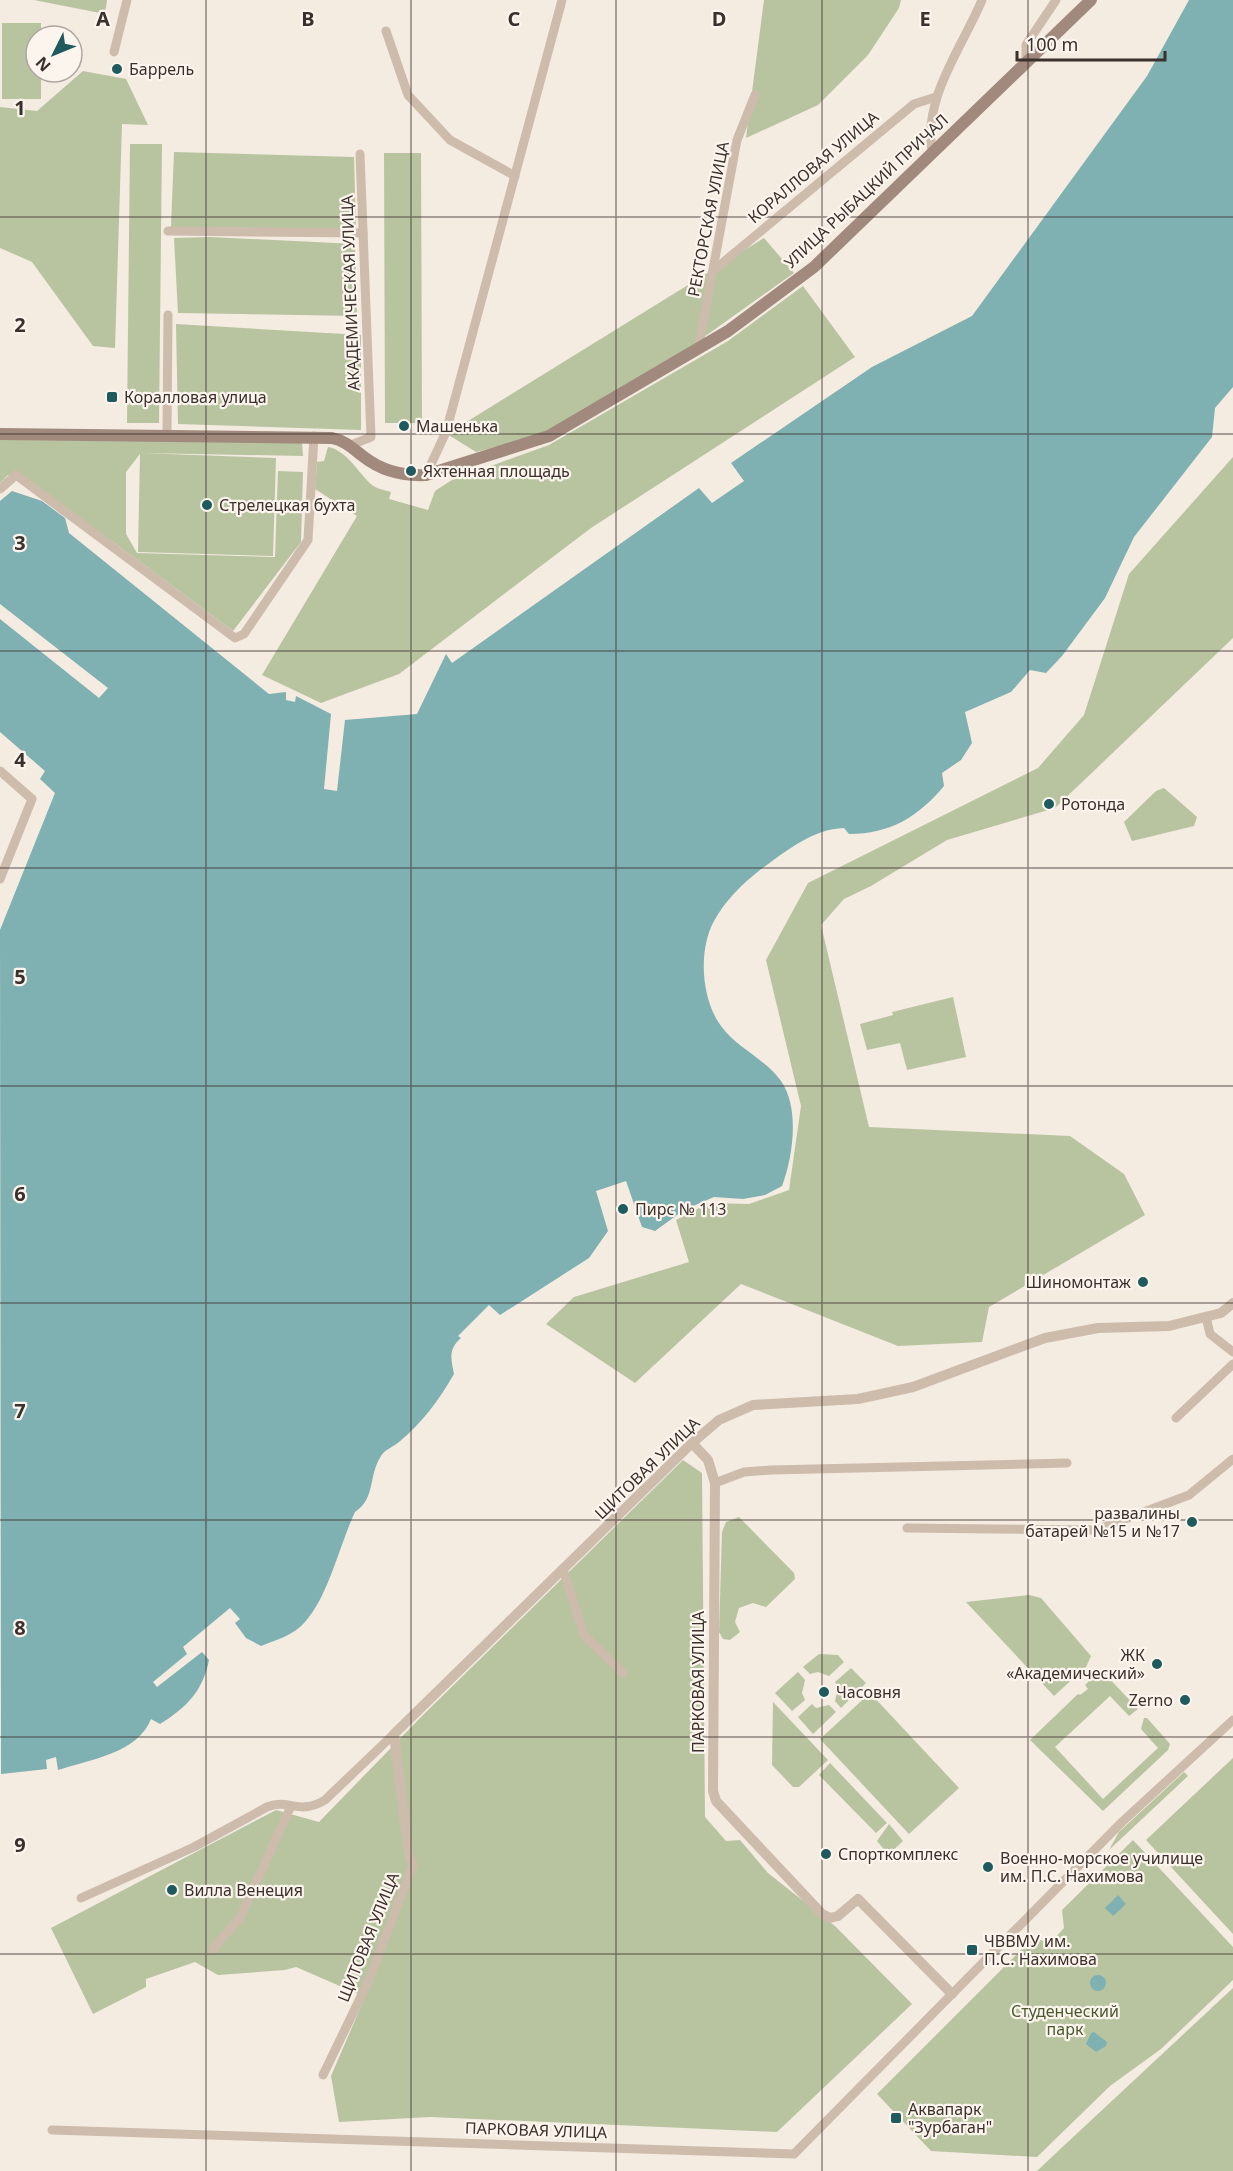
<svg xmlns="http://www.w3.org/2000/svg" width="1233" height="2171" viewBox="0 0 1233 2171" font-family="'Noto Sans',sans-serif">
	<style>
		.green { fill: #b8c4a0 }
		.water { fill: #7fb0b2 }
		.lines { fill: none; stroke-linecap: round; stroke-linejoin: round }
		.minor { stroke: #cdbbac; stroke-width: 9 }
		.tertiary { stroke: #cdbbac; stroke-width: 10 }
		.secondary { stroke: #a18a7d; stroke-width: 12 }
		.grid { fill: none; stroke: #3b302b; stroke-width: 1.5; stroke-opacity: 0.55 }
		.poi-dot { fill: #1f5a5e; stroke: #fbf5ee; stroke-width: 2 }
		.labels { text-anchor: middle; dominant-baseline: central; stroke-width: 4.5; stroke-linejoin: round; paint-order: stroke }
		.poi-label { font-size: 16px; fill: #3b302b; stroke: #fbf5ee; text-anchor: start }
		.street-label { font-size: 16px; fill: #3b302b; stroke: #fbf5ee }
		.park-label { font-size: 16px; fill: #4a5a2e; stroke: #fbf5ee }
		.grid-label { font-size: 20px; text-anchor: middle; font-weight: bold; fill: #3b302b; stroke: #fbf5ee; stroke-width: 4.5; stroke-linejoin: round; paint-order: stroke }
	</style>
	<rect width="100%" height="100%" fill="#f4ebe1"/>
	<g class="green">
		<path d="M34 0H107L105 14Z"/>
		<path d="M764 0H901L899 8 868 55 818 105 746 138Z"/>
		<path d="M2 23H41V36H36V72H41V99H2Z"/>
		<path d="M72 44 81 45 79 67 72 66Z"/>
		<path d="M83 71 126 79 148 125 122 124 115 348 93 346 32 262 0 248V107L37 111Z"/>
		<path d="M130 144H162L159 423H127Z"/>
		<path d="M174 152 354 157 356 229 171 227Z"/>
		<path d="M384 153H421L422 423H385Z"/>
		<path d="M210 237 355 244 357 316 178 313 174 238Z"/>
		<path d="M764 238 794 273 690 347 551 432 476 452 447 434Z"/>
		<path d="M803 286 855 357 591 528 399 674 321 703 262 675 357 516 315 489 317 462 324 461 328 447C347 450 359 474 372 485 377 489 385 490 391 492L389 499 428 510 435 491 452 480 549 445 728 341Z"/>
		<path d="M176 324 361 335V430L178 424Z"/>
		<path d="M0 438 302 442 303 456 140 453 276 458 273 556 138 552 140 454 126 472V534L137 553 275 557 278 471 303 472 301 542 233 631 112 541 8 475 0 483Z"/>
		<path d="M1233 457V638L1055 808 947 840 871 886 844 899 821 925 869 1127 1070 1136 1124 1174 1145 1215 989 1307 982 1342 898 1346 741 1284 635 1383 546 1324 574 1297 689 1262 676 1220 709 1203 749 1204 789 1190 801 1106 766 960 808 883 1038 768 1084 715 1129 574Z"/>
		<path d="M1164 788 1197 817 1194 826 1132 841 1124 822 1156 791Z"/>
		<path d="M953 997 966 1057 907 1070 900 1043 867 1050 860 1024 893 1015 892 1012Z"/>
		<path d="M683 1460 702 1473 705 1817 726 1841 740 1840 768 1873 836 1927 912 2004 777 2132 430 2117 339 2122 331 2076 365 1997 296 1967 285 1970 218 1975 195 1962 146 1979V1987L93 2014 51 1928 276 1810 319 1822 421 1717Z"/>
		<path d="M739 1517 794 1573 795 1579 766 1607 753 1603 739 1608 735 1622 740 1632 730 1640 723 1639 719 1632 722 1532 726 1522Z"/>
		<path d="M1029 1595 1041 1598 1091 1656 1086 1667 1054 1696 966 1602Z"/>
		<path d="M819 1654 838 1655 844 1662 829 1676 818 1672 810 1674 803 1667Z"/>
		<path d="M851 1668 866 1683 841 1708 835 1701 838 1688 835 1682Z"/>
		<path d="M798 1672 805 1680 802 1693 805 1700 792 1711 775 1693Z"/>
		<path d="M1105 1674 1138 1709 1129 1716 1110 1696 1055 1747 1103 1799 1158 1748 1141 1729 1144 1718H1147L1170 1744 1168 1750 1103 1811 1030 1740 1078 1694 1080 1695 1088 1689 1085 1685 1094 1676Z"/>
		<path d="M870 1693 959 1788 909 1834 820 1739Z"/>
		<path d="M773 1702 828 1760 799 1787H793L772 1765Z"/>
		<path d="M812 1704 816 1708 829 1705 836 1712 813 1734 798 1717Z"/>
		<path d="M1233 1758V1934L1146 1840Z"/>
		<path d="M830 1763 887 1823 876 1833 819 1775Z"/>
		<path d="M1184 1772 1188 1776 1109 1850 1119 1832Z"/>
		<path d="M889 1824 903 1841 890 1853 886 1852 877 1841Z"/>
		<path d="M1133 1840 1233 1947V1980L1161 2049 1110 2086 1037 2157 931 2151 877 2094 1033 1938 1047 1942 1054 1939 1064 1928 1062 1910Z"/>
		<path d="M1233 1988V2171H1037L1055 2154Z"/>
	</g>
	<g class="water">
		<path d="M1189 0H1233V387L1215 408 1212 437 1134 537 1105 598 1062 656 1046 673 1030 670 1011 692 965 712 972 743 961 760 942 773 944 786C918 817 890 834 849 834L844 828C812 829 785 852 760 870 743 883 724 902 714 921 698 950 701 999 721 1026 737 1048 764 1058 781 1081 800 1108 793 1157 782 1186L765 1195 743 1199 714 1197 684 1210 655 1231 642 1227 626 1181 596 1191 608 1231 589 1258 500 1315 489 1305 458 1336 461 1338C448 1349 451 1359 454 1374 439 1400 422 1423 399 1442 393 1447 384 1450 381 1456 368 1476 376 1498 355 1512 339 1546 329 1595 305 1622 294 1635 276 1640 261 1646L246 1638 235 1623 240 1619 230 1608 183 1647 187 1654 153 1682 157 1687 202 1652 209 1660C203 1691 186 1708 160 1724L151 1719C138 1753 89 1760 58 1770L56 1757 46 1760 47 1769 1 1774 0 930 55 793 40 779 45 771 0 732V619L99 698 108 688 0 604V501L12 491 42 501 65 518 69 533 269 694 286 692V700L295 702 296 696 331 714 324 789 337 791 345 720 417 714 446 654 452 663 699 488 712 503 744 481 731 463 872 367 972 316 1147 76Z"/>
		<path d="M1118 1895 1126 1904 1113 1916 1105 1908Z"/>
		<circle cx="1098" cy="1983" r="8"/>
		<path d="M1094 2032 1107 2042 1106 2046 1096 2052 1086 2044 1091 2033Z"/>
	</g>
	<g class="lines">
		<g class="minor">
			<path d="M386 31 408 95 450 140 515 176"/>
			<path d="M114 52 127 0"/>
			<path d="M1026 62V45L1056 0"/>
			<path d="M932 151C923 97 962 48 982 0"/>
			<path d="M168 231 363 233"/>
			<path d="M714 270 914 104 936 97"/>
			<path d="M698 350 737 140 755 95"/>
			<path d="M167 434 168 315"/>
			<path d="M351 445 371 437 360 154"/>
			<path d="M426 475 446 432 562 0"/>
			<path d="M0 489 16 475 235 638 244 634 308 540 314 436"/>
			<path d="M0 771 32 799 0 879"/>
			<path d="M1206 1317 1210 1334 1233 1352"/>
			<path d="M1176 1418 1233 1364"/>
			<path d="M715 1483 744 1472 771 1470 1067 1463"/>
			<path d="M907 1528 1096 1530 1189 1495 1233 1459"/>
			<path d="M563 1569 584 1635 623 1673"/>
			<path d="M81 1898 194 1847 267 1807C290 1798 298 1816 325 1800L394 1734"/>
			<path d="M213 1949 240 1918 291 1806"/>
			<path d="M323 2075 368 1982 413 1865 409 1856 406 1833"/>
			<path d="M52 2130 794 2154 1122 1822 1233 1720"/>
		</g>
		<g class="tertiary">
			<path d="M692 1443 708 1460 715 1483 713 1791 716 1801 822 1914 830 1918 838 1916 858 1899 952 1994"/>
			<path d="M406 1833 394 1734 692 1443 719 1420 753 1405 858 1399 913 1387 1045 1338 1098 1328 1169 1326 1221 1313 1233 1303"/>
		</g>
		<path class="secondary" d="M0 434 332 438C346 441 353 449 364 457 382 471 404 476 426 475L549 436 728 331 814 267 1091 0"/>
	</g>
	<path class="grid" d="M206 0V2171M411 0V2171M616 0V2171M822 0V2171M1028 0V2171M0 217H1233M0 434H1233M0 651H1233M0 868H1233M0 1086H1233M0 1303H1233M0 1520H1233M0 1737H1233M0 1954H1233"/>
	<g class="poi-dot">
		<circle cx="117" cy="69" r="6"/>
		<rect x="106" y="391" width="12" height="12" rx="3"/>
		<circle cx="404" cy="426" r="6"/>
		<circle cx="411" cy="471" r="6"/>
		<circle cx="207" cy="505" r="6"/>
		<circle cx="1049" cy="804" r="6"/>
		<circle cx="623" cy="1209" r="6"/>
		<circle cx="1143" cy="1282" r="6"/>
		<circle cx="1192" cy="1522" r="6"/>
		<circle cx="1157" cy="1664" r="6"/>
		<circle cx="824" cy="1692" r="6"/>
		<circle cx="1185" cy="1700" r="6"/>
		<circle cx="826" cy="1854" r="6"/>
		<circle cx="988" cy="1867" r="6"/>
		<circle cx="172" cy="1890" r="6"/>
		<rect x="966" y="1944" width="12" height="12" rx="3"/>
		<rect x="890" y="2112" width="12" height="12" rx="3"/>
	</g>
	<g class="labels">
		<g class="poi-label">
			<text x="129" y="69">Баррель</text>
			<text x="124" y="397">Коралловая улица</text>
			<text x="416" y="426">Машенька</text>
			<text x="423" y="471">Яхтенная площадь</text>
			<text x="219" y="505">Стрелецкая бухта</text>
			<text x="1061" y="804">Ротонда</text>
			<text x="635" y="1209">Пирс № 113</text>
			<text x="1131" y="1282" text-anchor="end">Шиномонтаж</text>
			<text x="1180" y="1513" text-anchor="end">развалины<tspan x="1180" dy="18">батарей №15 и №17</tspan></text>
			<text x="1145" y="1655" text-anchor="end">ЖК<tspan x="1145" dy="18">«Академический»</tspan></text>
			<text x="836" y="1692">Часовня</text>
			<text x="1173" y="1700" text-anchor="end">Zerno</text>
			<text x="838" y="1854">Спорткомплекс</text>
			<text x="1000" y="1858">Военно-морское училище<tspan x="1000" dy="18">им. П.С. Нахимова</tspan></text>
			<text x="184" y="1890">Вилла Венеция</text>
			<text x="984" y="1941">ЧВВМУ им.<tspan x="984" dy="18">П.С. Нахимова</tspan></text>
			<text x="908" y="2109">Аквапарк<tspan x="908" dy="18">"Зурбаган"</tspan></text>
		</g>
		<g class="street-label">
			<text transform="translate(813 167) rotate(-40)">КОРАЛЛОВАЯ УЛИЦА</text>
			<text transform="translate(866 191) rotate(-43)">УЛИЦА РЫБАЦКИЙ ПРИЧАЛ</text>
			<text transform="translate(708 219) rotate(-79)">РЕКТОРСКАЯ УЛИЦА</text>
			<text transform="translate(350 293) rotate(-92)">АКАДЕМИЧЕСКАЯ УЛИЦА</text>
			<text transform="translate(647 1468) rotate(-44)">ЩИТОВАЯ УЛИЦА</text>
			<text transform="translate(698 1682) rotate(-90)">ПАРКОВАЯ УЛИЦА</text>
			<text transform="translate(368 1937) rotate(-68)">ЩИТОВАЯ УЛИЦА</text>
			<text transform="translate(536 2130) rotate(2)">ПАРКОВАЯ УЛИЦА</text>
		</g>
		<g class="park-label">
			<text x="1065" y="2011">Студенческий<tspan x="1065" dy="18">парк</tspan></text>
		</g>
	</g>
	<g class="grid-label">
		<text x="103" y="26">A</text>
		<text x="308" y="26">B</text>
		<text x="514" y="26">C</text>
		<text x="719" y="26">D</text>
		<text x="925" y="26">E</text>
		<text x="20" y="115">1</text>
		<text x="20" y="332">2</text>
		<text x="20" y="550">3</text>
		<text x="20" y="767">4</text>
		<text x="20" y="984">5</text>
		<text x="20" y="1201">6</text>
		<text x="20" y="1418">7</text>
		<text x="20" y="1635">8</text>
		<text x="20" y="1852">9</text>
	</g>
	<g transform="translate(54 54) rotate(227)"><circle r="28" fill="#fbf5ee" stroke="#aea6a0" stroke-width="1.5"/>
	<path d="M0-4.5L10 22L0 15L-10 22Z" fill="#1f5a5e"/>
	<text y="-9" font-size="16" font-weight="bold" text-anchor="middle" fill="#3b302b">N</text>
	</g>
	<path d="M1017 51v9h148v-9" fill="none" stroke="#3b302b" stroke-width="3"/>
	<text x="1026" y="51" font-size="18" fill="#3b302b" stroke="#fbf5ee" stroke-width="4.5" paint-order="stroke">100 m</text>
</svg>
